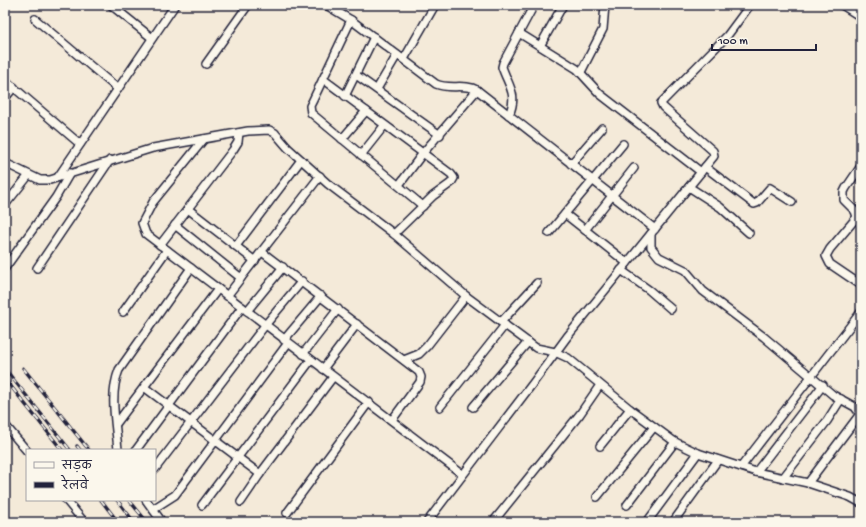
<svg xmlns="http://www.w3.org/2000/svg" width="866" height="527" viewBox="0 0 866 527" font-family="'Gochi Hand','Playpen Sans Deva',sans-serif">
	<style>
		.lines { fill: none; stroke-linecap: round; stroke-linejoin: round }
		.minor-casing { stroke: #22223b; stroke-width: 10 }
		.minor { stroke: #fbf7ec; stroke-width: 7 }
		.rail-casing { stroke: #22223b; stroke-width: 3.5 }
		.rail { stroke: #fbf7ec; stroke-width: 2; stroke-dasharray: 6; stroke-linecap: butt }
	</style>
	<rect width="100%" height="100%" fill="#f4ead9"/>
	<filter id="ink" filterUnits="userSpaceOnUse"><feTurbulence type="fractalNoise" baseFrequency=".025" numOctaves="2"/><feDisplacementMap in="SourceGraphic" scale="8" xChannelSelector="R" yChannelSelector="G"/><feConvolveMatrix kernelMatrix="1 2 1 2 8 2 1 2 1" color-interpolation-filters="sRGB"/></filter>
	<g filter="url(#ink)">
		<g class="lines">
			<g class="minor-casing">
				<g id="minor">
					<path d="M111 5 152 38"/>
					<path d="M326 5 351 20 436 84C449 90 465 83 477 90L655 229"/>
					<path d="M842 5 861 17"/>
					<path d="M35 19 118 89"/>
					<path d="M351 20 313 100 310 106 311 113 423 206"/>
					<path d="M519 33 577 69 600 94 701 172"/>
					<path d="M540 46 563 5"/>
					<path d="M404 59 435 5"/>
					<path d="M206 64 248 5"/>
					<path d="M581 72 603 29 605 5"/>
					<path d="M356 75 440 135"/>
					<path d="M323 79 451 174 454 178 451 183 433 196 394 234"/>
					<path d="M5 80 80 144"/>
					<path d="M377 89 397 55"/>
					<path d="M345 96 374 37"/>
					<path d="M5 98 14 87"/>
					<path d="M509 115C518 94 509 87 502 67L503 63 534 5"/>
					<path d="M204 139 153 202 142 223 146 234 462 474"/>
					<path d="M342 139 366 111"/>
					<path d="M361 155 384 126"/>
					<path d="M5 163 40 180H50L153 148 248 131 269 130 275 133 288 148 328 184 394 234 466 296 536 348 555 352 568 358 630 409 675 442 698 453 756 472 808 483 850 497 861 503"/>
					<path d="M571 164 602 128"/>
					<path d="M861 166 846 188 844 192V200L855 211 857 217 830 249 826 256 830 264 861 285"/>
					<path d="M705 167 754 204 757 203 770 188 792 202"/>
					<path d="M58 177 175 5"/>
					<path d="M399 185 423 153 477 90"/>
					<path d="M689 187 720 207 749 233"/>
					<path d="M5 205 29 175"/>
					<path d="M188 209 255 261"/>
					<path d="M565 214 627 263"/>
					<path d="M175 225 241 278"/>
					<path d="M585 230 634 168"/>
					<path d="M549 233 623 144"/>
					<path d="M651 234V247L659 257 685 270 703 291 764 337 833 395 855 407 860 414 808 483"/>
					<path d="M160 245 233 150 238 142 239 133"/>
					<path d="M236 246 301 160"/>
					<path d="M262 252 419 372 421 377 420 382 392 420"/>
					<path d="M5 268 56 197 70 173"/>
					<path d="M37 268 110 160"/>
					<path d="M621 270 649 290 671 309"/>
					<path d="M227 296 320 176"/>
					<path d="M247 311 283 267"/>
					<path d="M123 312 167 250"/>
					<path d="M501 322 537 283"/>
					<path d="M284 340 321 296"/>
					<path d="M303 354 338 309"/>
					<path d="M404 360 419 354 427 346 466 296"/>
					<path d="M323 369 357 324"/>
					<path d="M144 387 260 474"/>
					<path d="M440 407 505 325"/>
					<path d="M473 407 528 342"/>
					<path d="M116 424 218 289"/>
					<path d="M5 425 27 451"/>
					<path d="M600 446 630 409"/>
					<path d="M118 450C116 424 109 395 119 370L191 268"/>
					<path d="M136 450 242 307"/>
					<path d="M741 467 861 312"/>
					<path d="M155 469 266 324 302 281"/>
					<path d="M756 472 823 385"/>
					<path d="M783 478 827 421 841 399"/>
					<path d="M597 497 654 427"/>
					<path d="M66 500 84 522"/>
					<path d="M146 500 162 522"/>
					<path d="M241 502 260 474 333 377"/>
					<path d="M202 505 311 360"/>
					<path d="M627 505 675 442"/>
					<path d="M153 509 175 495 288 343"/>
					<path d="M287 513 369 402"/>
					<path d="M5 521 7 522"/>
					<path d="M427 522 533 383 567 337 714 156 713 151 663 107 661 103 727 36 750 5"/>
					<path d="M493 522 580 414 600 385"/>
					<path d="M647 522 698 453"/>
					<path d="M673 522 718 460"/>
				</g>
			</g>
			<use href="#minor" class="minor"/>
			<g class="rail-casing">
				<g id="rail">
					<path d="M23 368 89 450"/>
					<path d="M5 369 70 450"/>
					<path d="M5 379 62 450"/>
					<path d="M77 446 80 450"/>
					<path d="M101 500 118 522"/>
					<path d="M117 500 134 522"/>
					<path d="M129 500 147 522"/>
				</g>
			</g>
			<use href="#rail" class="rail"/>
		</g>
	</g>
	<rect width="866" height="527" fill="none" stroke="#fbf7ec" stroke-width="20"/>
	<rect x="10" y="10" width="846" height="507" fill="none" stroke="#22223b" stroke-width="1.5" filter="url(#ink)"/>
	<rect x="26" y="449" width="130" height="52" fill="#fbf7ec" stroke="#a4a2a5"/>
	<rect x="34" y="462" width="20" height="6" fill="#fbf7ec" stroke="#a4a2a5"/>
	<text x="62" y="469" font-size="12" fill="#22223b">सड़क</text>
	<rect x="34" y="482" width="20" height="6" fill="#22223b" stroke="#a4a2a5"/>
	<text x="62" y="489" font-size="12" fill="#22223b">रेलवे</text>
	<path d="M712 44v6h104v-6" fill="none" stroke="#22223b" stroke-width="2"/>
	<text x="718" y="44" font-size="12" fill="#22223b" stroke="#fbf7ec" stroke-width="3" paint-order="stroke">100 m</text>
</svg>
